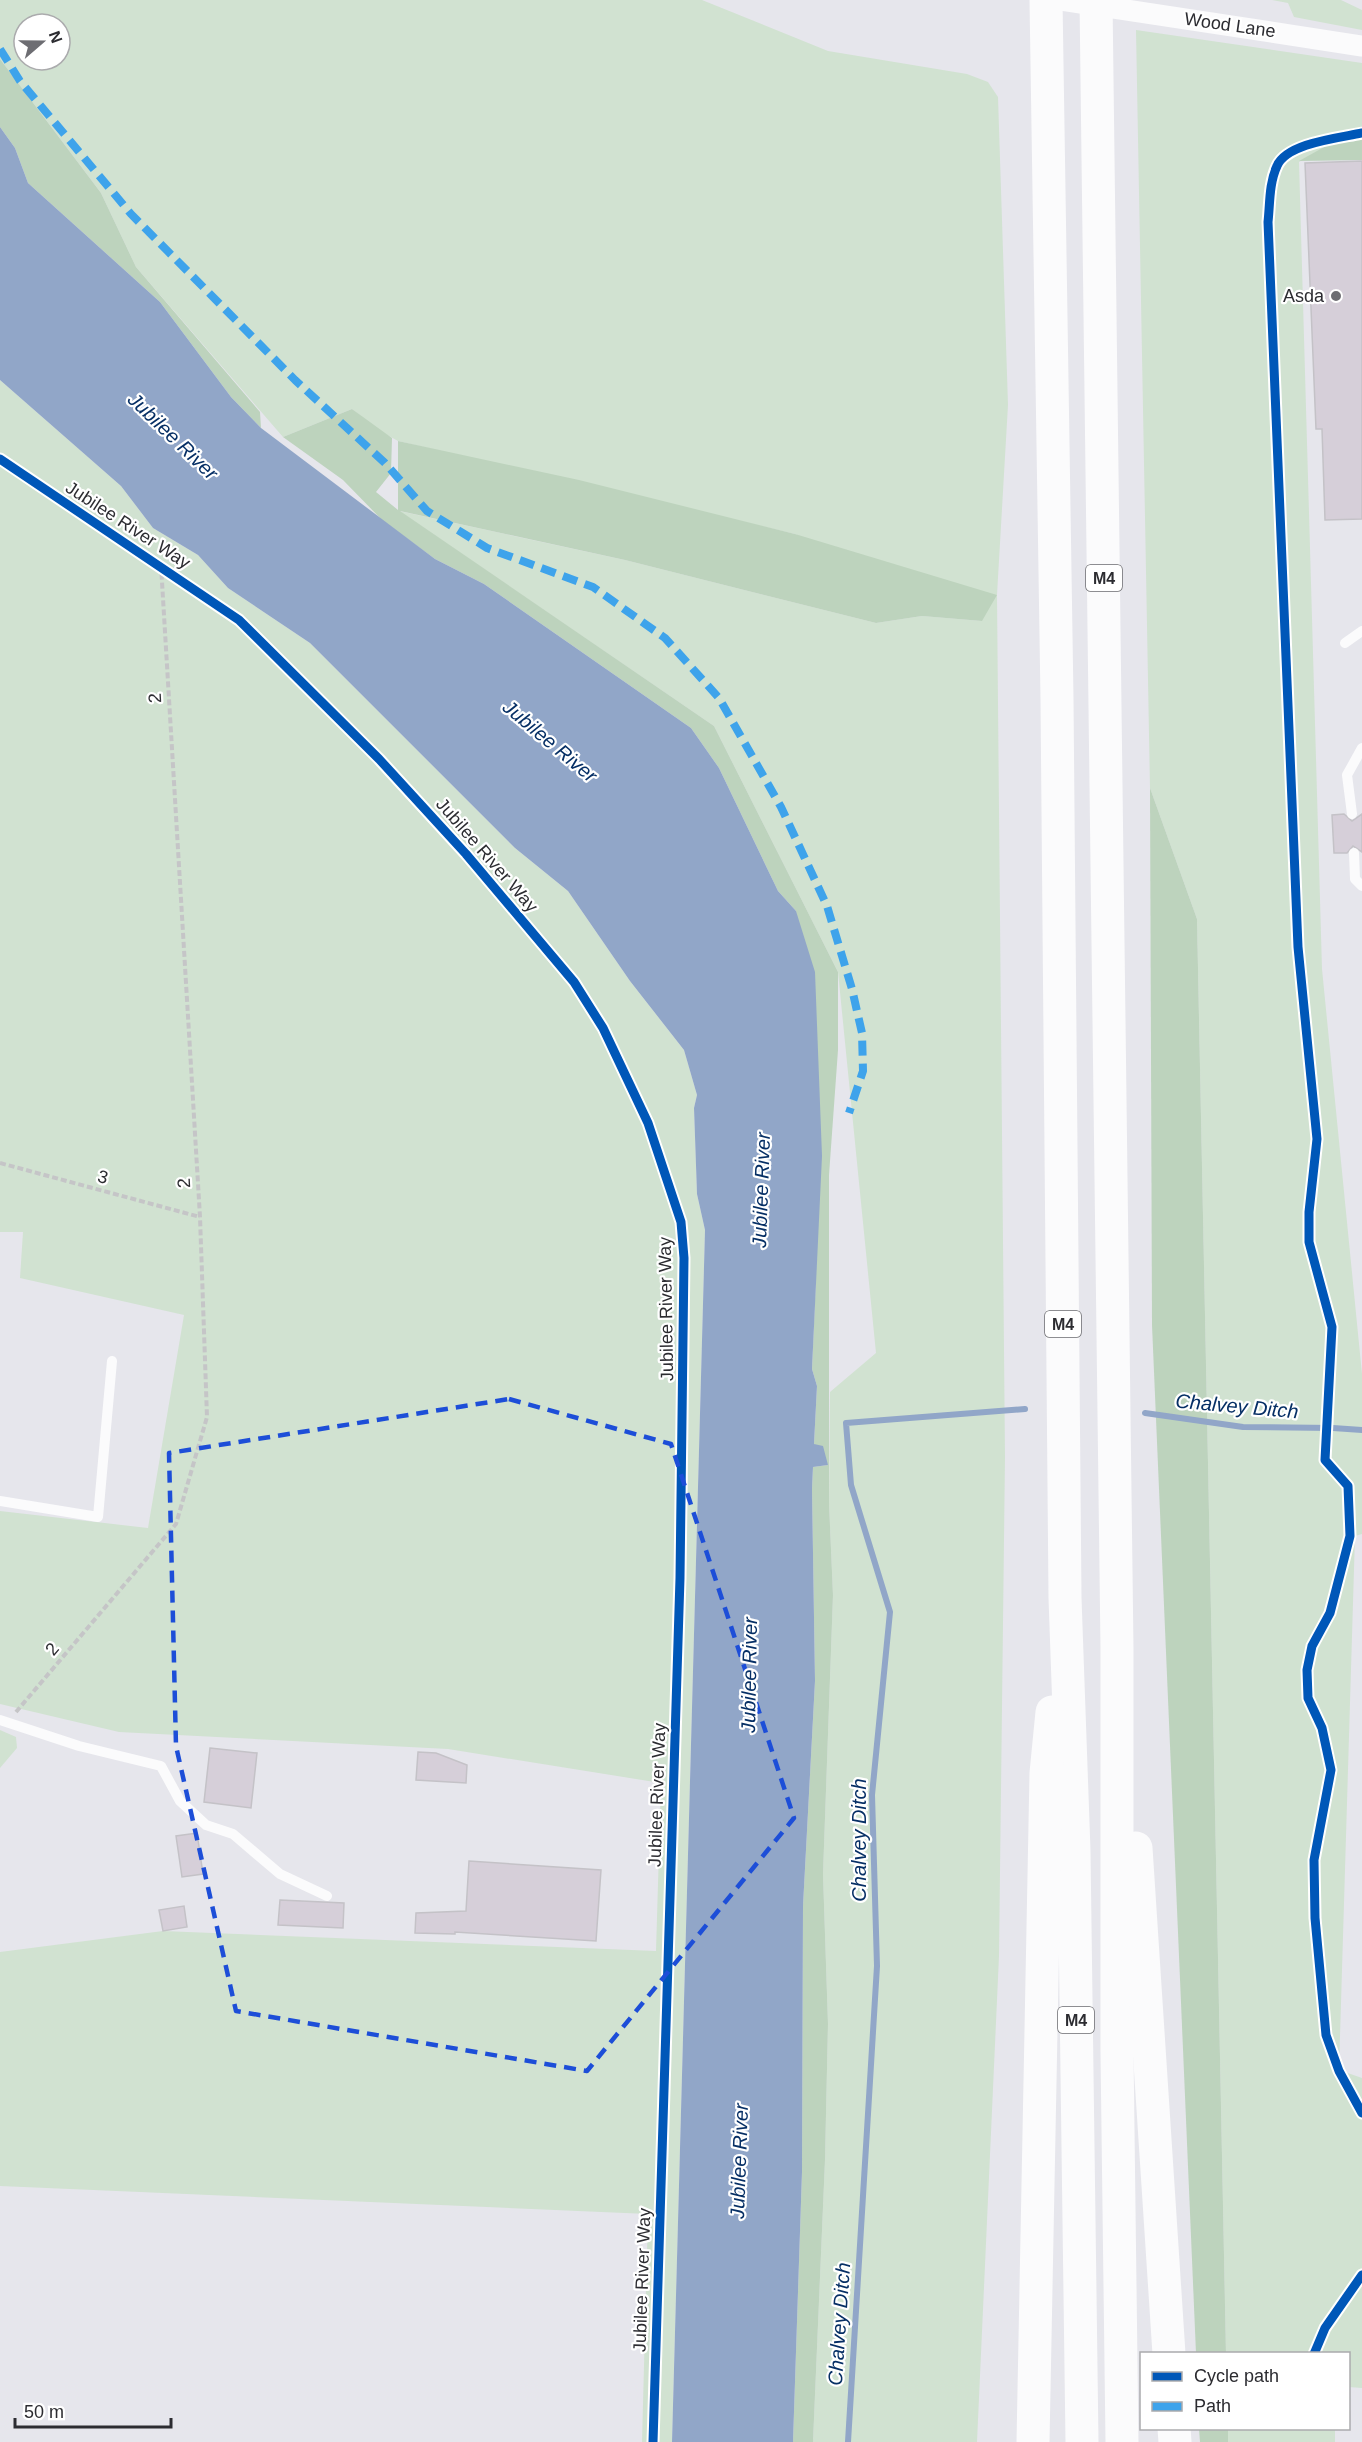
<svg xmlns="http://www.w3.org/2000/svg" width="1362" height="2442" viewBox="0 0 1362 2442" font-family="Helvetica,sans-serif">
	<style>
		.green { fill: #d1e2d1; fill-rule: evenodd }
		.forest { fill: #bdd3bd }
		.water { fill: #91a6c8 }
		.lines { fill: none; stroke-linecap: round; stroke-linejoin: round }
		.stream { stroke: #91a6c8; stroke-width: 6 }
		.building { fill: #d6cfd9; stroke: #c4c2c7; stroke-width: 1.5 }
		.path { stroke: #c5c5c7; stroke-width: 4; stroke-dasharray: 6 3; stroke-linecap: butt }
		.lane { stroke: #fbfbfc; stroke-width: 10 }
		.street { stroke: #fbfbfc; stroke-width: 21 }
		.highway { stroke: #fbfbfc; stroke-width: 33 }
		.quiet { stroke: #3ea3eb; stroke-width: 8; stroke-dasharray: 15 8; stroke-linecap: butt }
		.cycleway-casing { stroke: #fff; stroke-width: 13 }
		.cycleway { stroke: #0057b8; stroke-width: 9 }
		.marked { fill: none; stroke: #1d4ed8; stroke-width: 4.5; stroke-dasharray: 12 8; stroke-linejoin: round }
		.poi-dot { fill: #6d6d72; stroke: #fff; stroke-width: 2 }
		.labels { text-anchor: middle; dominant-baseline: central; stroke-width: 4.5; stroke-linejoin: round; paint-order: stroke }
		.shield { fill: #fff; stroke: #6b6b6f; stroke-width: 1.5 }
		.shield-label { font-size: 16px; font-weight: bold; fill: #2c2c31 }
		.street-label { font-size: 18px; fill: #2c2c31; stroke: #fff }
		.poi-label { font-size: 18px; fill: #2c2c31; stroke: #fff; text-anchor: end }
		.water-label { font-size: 20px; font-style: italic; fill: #062f65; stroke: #fff }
	</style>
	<rect width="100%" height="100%" fill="#e6e6ec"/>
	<g class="green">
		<path d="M0 0H702L828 51 967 74 988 82 998 97 1008 405 997 595 1005 1457 999 1956 977 2442H813L825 2160 828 2024 823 1874 833 1595 829 1503 830 1392 876 1353 838 972 714 726 399 511 625 560 876 623 922 616 982 621 795 534 398 441 380 431 352 409 283 437 136 267 101 193 0 59ZM24 24H60V60H24Z"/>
		<path d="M1272 0H1341L1362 10V30L1294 17 1288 3Z"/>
		<path d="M1136 30 1362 63V126L1299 162 1322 969 1362 1374V1534L1355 1536 1339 2070 1362 2078V2388L1349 2387 1348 2354 1226 2353 1197 919 1150 788Z"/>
		<path d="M0 380 121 486 153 528 198 555 228 588 310 643 515 848 568 891 630 981 684 1050 697 1095 694 1108 697 1194 705 1230 672 2442H642L648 2214 0 2186V1952L163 1931 656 1951 661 1783 448 1749 119 1732 0 1704V1511L148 1528 184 1315 20 1278 23 1232H0Z"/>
		<path d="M0 1730 16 1737 17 1748 0 1768Z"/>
		<rect x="1228" y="2429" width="107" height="13"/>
	</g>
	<g class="forest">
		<path d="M0 59 101 193 136 267 260 412 261 428 231 397 160 302 28 183 15 148 0 127Z"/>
		<path d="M1362 126V160L1299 161Z"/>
		<path d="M352 409 392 438 391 473 376 492 398 510V441L579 480 795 534 997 595 982 621 922 616 876 623 625 560 400 511 714 726 838 972V1050L829 1175V1503L833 1595 823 1874 828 2024 825 2160 813 2442H793L802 2172 803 1906 815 1681 812 1489 813 1467 828 1465 814 1444 817 1386 812 1369 816 1278 796 911 778 891 719 768 691 728 484 584 435 559 382 520 343 480 283 437Z"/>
		<path d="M1150 788 1197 919 1226 2354 1196 2353 1152 1325Z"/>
		<path d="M1199 2429H1228V2442H1200Z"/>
	</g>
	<path class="water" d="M0 127 15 148 28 183 160 302 231 397 261 428 435 559 484 584 691 728 719 768 778 891 796 911 815 972 822 1156 812 1369 817 1386 814 1444 823 1446 828 1465 813 1467 812 1489 815 1681 803 1906 802 2172 793 2442H672L705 1230 697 1194 694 1108 697 1095 684 1050 630 981 568 891 515 848 310 643 228 588 198 555 153 528 121 486 0 380Z"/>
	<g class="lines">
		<g class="stream">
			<path d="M1145 1413 1243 1427 1333 1428 1362 1430"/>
			<path d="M848 2442 877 1966 872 1795 890 1612 851 1485 846 1423 1025 1409"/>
		</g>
	</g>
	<g class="building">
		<path d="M1362 161V519L1325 520 1322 429H1316L1305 163Z"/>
		<path d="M1344 814 1352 821 1362 814V852L1353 846 1347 853H1334L1332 815Z"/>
		<path d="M210 1748 257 1753 251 1808 204 1802Z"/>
		<path d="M418 1752 436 1753 467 1765 466 1783 416 1780Z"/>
		<path d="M197 1833 203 1874 182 1877 176 1836Z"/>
		<path d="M469 1861 601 1870 596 1941 455 1932V1934L415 1933 416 1913 466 1911Z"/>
		<path d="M280 1900 344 1903 343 1928 278 1925Z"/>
		<path d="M184 1906 187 1927 163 1931 159 1910Z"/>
	</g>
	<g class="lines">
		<g class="path">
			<path d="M0 1163 200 1217"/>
			<path d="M16 1712 176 1524 207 1417 200 1217 161 565"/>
		</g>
		<g class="lane">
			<path d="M1345 643 1362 631"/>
			<path d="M1352 814 1347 775 1362 748"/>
			<path d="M1354 853 1355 879 1362 886"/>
			<path d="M0 1501 98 1517 112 1361"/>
			<path d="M0 1720 79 1746 161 1766 180 1801 206 1825 233 1834 280 1874 327 1896"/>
		</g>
		<path class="street" d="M1061 0 1362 46"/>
		<g class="highway">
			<path d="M1046 0 1057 699 1065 1598 1074 1851 1082 2442"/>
			<path d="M1096 0 1117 1649V2052L1122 2442"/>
			<path d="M1136 1848 1169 2354"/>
			<path d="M1174 2428 1175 2442"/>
			<path d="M1033 2442 1046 1773 1052 1712"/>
		</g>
		<path class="quiet" d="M0 49 20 81 131 214 295 380 385 463 427 511 487 548 593 587 665 638 719 698 781 807 827 906 852 989 862 1033 863 1071 849 1113"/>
		<g class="cycleway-casing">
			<g id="cycleway">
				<path d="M1362 133C1339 138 1287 143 1277 166 1269 183 1270 204 1268 222L1298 947 1317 1139 1309 1212V1242L1332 1327 1325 1460 1348 1486 1350 1536 1330 1613 1312 1646 1307 1670 1308 1698 1322 1728 1331 1770 1314 1860 1315 1918 1326 2035 1339 2071 1362 2113"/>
				<path d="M0 459 239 620 379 759 466 854 574 982 603 1028 648 1123 681 1222 684 1258 680 1578 653 2442"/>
				<path d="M1314 2354 1325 2328 1362 2275"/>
			</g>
		</g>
		<use href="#cycleway" class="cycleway"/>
	</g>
	<path class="marked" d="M509 1399 671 1444 794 1818 587 2071 236 2011 176 1746 169 1453Z"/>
	<circle class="poi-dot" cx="1336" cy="296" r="6"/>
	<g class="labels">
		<g class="shield">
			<rect x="1086" y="565" width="36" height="26" rx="4.5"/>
			<rect x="1045" y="1311" width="36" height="26" rx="4.5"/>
			<rect x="1058" y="2007" width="36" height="26" rx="4.5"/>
		</g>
		<g class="shield-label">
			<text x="1104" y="578">M4</text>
			<text x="1063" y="1324">M4</text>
			<text x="1076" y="2020">M4</text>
		</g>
		<g class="street-label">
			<text transform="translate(1230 25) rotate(8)">Wood Lane</text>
			<text transform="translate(128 525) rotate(33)">Jubilee River Way</text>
			<text transform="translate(155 698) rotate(-93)">2</text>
			<text transform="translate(487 855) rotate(49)">Jubilee River Way</text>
			<text transform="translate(103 1177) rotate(15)">3</text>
			<text transform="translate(184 1183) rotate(-93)">2</text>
			<text transform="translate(666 1309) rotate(-91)">Jubilee River Way</text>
			<text transform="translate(52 1649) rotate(-50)">2</text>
			<text transform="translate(657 1795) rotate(-88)">Jubilee River Way</text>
			<text transform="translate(642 2280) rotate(-88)">Jubilee River Way</text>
		</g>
		<g class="poi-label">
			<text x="1324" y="296">Asda</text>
		</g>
		<g class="water-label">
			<text transform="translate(173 436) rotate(44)">Jubilee River</text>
			<text transform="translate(550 741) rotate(40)">Jubilee River</text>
			<text transform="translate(761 1190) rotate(-88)">Jubilee River</text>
			<text transform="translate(1237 1406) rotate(5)">Chalvey Ditch</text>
			<text transform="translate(749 1675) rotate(-89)">Jubilee River</text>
			<text transform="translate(859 1840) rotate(-90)">Chalvey Ditch</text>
			<text transform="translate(739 2161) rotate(-88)">Jubilee River</text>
			<text transform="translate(839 2324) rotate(-86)">Chalvey Ditch</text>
		</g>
	</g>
	<rect x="1140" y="2352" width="210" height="78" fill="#ffffff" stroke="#ababad" stroke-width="1.5"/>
	<rect x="1152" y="2372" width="30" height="9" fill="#0057b8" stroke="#ababad" stroke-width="1.5"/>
	<text x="1194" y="2382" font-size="18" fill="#2c2c31">Cycle path</text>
	<rect x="1152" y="2402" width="30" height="9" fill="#3ea3eb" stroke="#ababad" stroke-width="1.5"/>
	<text x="1194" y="2412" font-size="18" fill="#2c2c31">Path</text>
	<g transform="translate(42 42) rotate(70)"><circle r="28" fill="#ffffff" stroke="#ababad" stroke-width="1.5"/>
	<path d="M0-4.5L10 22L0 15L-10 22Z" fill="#6d6d72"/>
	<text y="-9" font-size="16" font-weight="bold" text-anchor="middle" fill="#2c2c31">N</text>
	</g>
	<path d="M15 2418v9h156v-9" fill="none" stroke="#2c2c31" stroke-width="3"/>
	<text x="24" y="2418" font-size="18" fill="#2c2c31" stroke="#ffffff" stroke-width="4.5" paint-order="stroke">50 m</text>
</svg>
